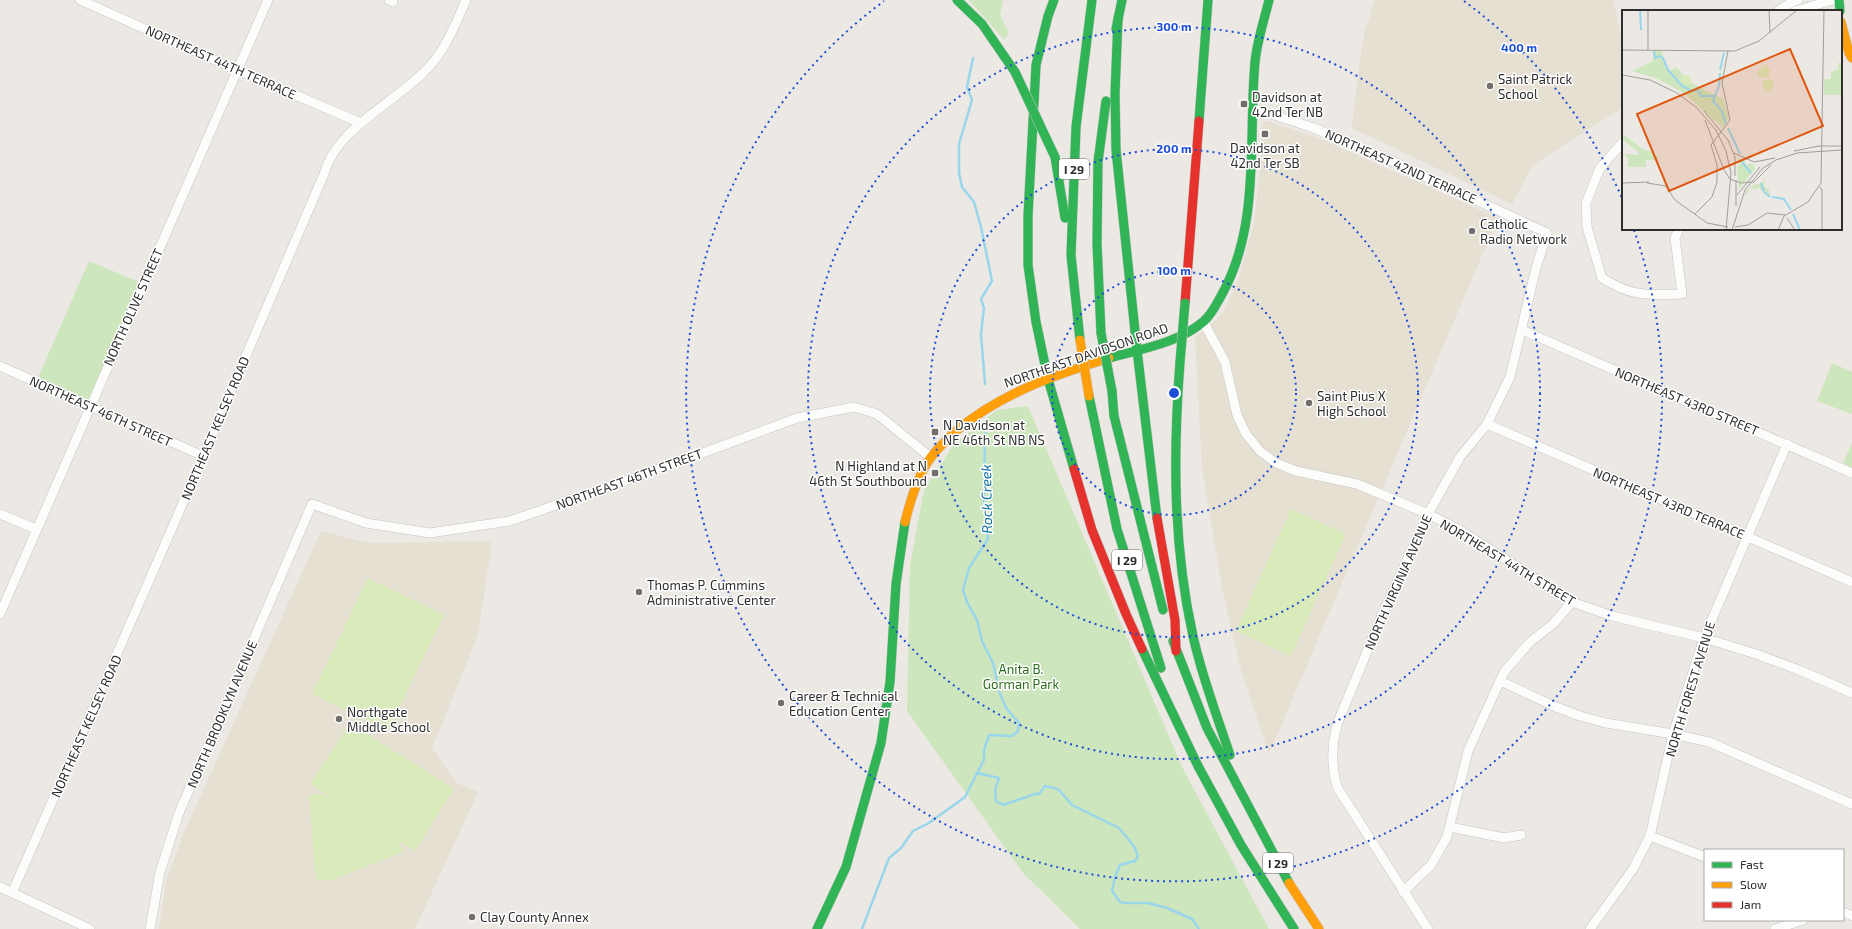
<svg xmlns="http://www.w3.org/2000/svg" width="1852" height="929" viewBox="0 0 1852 929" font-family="'Exo 2',sans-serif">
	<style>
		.education { fill: #e6e0d3 }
		.green { fill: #cee6be }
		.pitch { fill: #d9eabb }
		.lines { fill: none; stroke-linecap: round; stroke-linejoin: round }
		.stream { stroke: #99d6ec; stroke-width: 2.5 }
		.street-casing { stroke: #c5c4c5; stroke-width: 10 }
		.fast-casing { stroke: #c5c4c5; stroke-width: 10 }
		.slow-casing { stroke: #c5c4c5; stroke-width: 10 }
		.jam-casing { stroke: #c5c4c5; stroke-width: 10 }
		.street { stroke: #fcfcfb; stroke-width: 9 }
		.fast { stroke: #30b455; stroke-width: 9 }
		.slow { stroke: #ff9f0a; stroke-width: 9 }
		.jam { stroke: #e5322d; stroke-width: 9 }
		.fast-bridge-casing { stroke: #c6c5c4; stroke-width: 10; stroke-linecap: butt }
		.slow-bridge-casing { stroke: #c6c5c4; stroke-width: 10; stroke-linecap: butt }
		.fast-bridge { stroke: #30b455; stroke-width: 9 }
		.slow-bridge { stroke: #ff9f0a; stroke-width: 9 }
		.ring { fill: none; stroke: #1d4ed8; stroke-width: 2; stroke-dasharray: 2 4 }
		.poi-dot { fill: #706f6e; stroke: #fff; stroke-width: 1.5 }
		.labels { text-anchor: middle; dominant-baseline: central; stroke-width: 3; stroke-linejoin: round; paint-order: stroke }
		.shield { fill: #fff; stroke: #6d6d6d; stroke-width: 1 }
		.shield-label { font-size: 12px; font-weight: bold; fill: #2e2e2e }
		.street-label { font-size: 13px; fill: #2e2e2e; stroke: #fff }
		.poi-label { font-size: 13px; fill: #2e2e2e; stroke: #fff; text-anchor: start }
		.park-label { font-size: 13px; fill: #2c6e1b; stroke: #fff }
		.water-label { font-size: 14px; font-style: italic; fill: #0d6fa3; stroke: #fff }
		.inset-river { fill: none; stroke: #99d6ec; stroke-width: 2 }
		.inset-road { fill: none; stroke: #a09e9b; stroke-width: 1 }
		.view { fill: #df570e; fill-opacity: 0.15; stroke: #df570e; stroke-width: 2 }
		.inset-edge { fill: none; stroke: #2e2e2e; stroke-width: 2 }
		.centre { fill: #1d4ed8; stroke: #fff; stroke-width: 2 }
		.ring-label { font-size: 12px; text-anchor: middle; font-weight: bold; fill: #1d4ed8; stroke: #fff; stroke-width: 3; stroke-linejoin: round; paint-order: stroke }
	</style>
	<rect width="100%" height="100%" fill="#ece8e4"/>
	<g class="education">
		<path d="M1375 0H1613L1623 43V107L1533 165 1512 204 1352 128 1359 64 1365 31Z"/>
		<path d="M1267 121 1319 138 1498 218 1269 754 1240 667 1223 593 1202 468 1195 337 1209 327 1223 312 1238 281 1254 223 1257 199 1261 159V126L1263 122Z"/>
		<path d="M321 531 367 543 492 541 478 635 432 748 457 783 478 792 415 929H159L166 882 184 832Z"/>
	</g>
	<g class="green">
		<path d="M969 0H1003L1000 15 1009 33 1004 40Z"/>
		<path d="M89 261 139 282 89 400 38 378Z"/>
		<path d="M1832 363 1852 372V414L1817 401Z"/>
		<path d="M1028 406 1182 767 1269 929H1080L1023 873 907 711 910 565 924 490 954 444 997 410Z"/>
		<path d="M1852 443V468L1843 463Z"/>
	</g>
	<g class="pitch">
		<path d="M1291 509 1346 534 1291 656 1236 631Z"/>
		<path d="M368 578 444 615 388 731 312 694Z"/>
		<path d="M350 723 454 789 415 851 399 841 403 852 332 880H317L315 872 309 795 319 794 331 797 310 784Z"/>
	</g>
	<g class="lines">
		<g class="stream">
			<path d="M973 58 967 87 972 100 959 144V173L962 187 974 202 981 227 992 281 981 299 984 308 981 334 985 384"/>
			<path d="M977 773 999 778 995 790 996 801 1003 805 1035 794H1039L1045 786 1058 789 1072 805 1119 828 1134 846 1138 856 1135 861 1120 865 1115 877 1112 891 1120 902 1125 903H1148L1167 908 1192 919 1199 929"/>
			<path d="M862 929 889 858 901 848 913 831 929 823 965 797 984 760V750L989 735 1012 736 1018 731 1019 723 1006 708 999 691 993 663 982 641 977 620 967 602 963 590 969 568 988 539 984 500 985 430"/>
		</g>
		<g class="street-casing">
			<g id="street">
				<path d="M80 0 237 70 361 123"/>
				<path d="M389 0 393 2"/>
				<path d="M1778 11 1792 2 1798 0"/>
				<path d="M1795 11 1833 0"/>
				<path d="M1253 108 1311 127 1383 157 1547 233 1536 268 1510 377 1487 424 1460 457 1428 514 1385 608 1338 722C1331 745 1331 765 1337 787L1428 929"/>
				<path d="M1623 142 1600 168 1586 203 1587 227 1602 278C1632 297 1648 295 1682 294L1675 238 1679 229"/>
				<path d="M1203 321 1225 362 1237 415 1246 434 1260 451 1276 463 1296 471 1357 484 1428 514 1458 529 1572 602 1612 616 1704 638 1756 654 1799 670 1852 693"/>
				<path d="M1522 330 1852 473"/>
				<path d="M0 366 203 456"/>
				<path d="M1487 424 1852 582"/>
				<path d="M0 514 36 529"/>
				<path d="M0 614 268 0"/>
				<path d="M1500 681 1556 707 1580 716 1606 723 1673 734 1709 742 1852 804"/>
				<path d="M1450 827 1504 838 1521 835"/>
				<path d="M1650 836 1705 857"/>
				<path d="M0 887 90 929"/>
				<path d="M1403 892 1431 865 1447 837 1468 751 1504 672 1530 642 1553 624 1572 602"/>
				<path d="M12 893 173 526 324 174C336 129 394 103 425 71 445 52 455 25 466 0"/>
				<path d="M1843 912 1852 916"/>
				<path d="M150 929 160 872 179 813 312 504 366 523 430 533 510 521 665 467 797 418 854 407 877 414 930 457"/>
				<path d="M1590 929 1633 869 1650 836 1673 734 1704 638 1787 444"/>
				<path d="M1775 929 1803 920"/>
			</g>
		</g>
		<g class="fast-casing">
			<g id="fast">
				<path d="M957 0 982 24 1015 72"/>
				<path d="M1054 0 1048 16 1036 65 1028 216V265L1036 322 1048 379 1074 469"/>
				<path d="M1839 0 1840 11"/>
				<path d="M1118 18 1115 94 1116 150 1137 350 1157 518"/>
				<path d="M1116 29 1122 0"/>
				<path d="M1199 121 1208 0"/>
				<path d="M1055 157 1065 218"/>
				<path d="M1101 333 1097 243 1098 162 1106 101"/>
				<path d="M1080 340 1071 255 1076 127 1092 0"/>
				<path d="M1109 358C1141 349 1179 343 1204 321 1212 314 1216 305 1221 296 1261 226 1248 139 1255 62 1257 41 1264 21 1269 0"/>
				<path d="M1180 362C1173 454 1173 546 1193 636 1202 677 1217 716 1230 755"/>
				<path d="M1112 391 1114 416 1163 610"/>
				<path d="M1089 396 1117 529 1161 668"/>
				<path d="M1173 641 1207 728 1289 883"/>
				<path d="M1142 649 1198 766 1241 845 1294 929"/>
				<path d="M817 929 846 867 881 743 890 682 896 584 905 522"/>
			</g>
		</g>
		<g class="slow-casing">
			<g id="slow">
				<path d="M1841 22 1849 53 1852 58"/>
				<path d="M905 522C910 502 917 477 929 460 936 449 947 440 956 431 1001 393 1055 375 1109 358"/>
				<path d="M1289 883 1319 929"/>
			</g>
		</g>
		<g class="jam-casing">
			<g id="jam">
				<path d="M1185 303 1199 121"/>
				<path d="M1074 469 1092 530 1126 614 1142 649"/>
				<path d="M1157 518 1175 620 1176 651"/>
			</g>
		</g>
		<use href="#street" class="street"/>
		<use href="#fast" class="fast"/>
		<use href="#slow" class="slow"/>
		<use href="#jam" class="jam"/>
		<g class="fast-bridge-casing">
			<g id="fast-bridge">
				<path d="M1015 72 1055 157"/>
				<path d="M1101 333 1112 391"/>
				<path d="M1180 362 1185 303"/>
			</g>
		</g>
		<g class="slow-bridge-casing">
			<path id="slow-bridge" d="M1080 340 1089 396"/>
		</g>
		<use href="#fast-bridge" class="fast-bridge"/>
		<use href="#slow-bridge" class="slow-bridge"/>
	</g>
	<g class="ring">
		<circle cx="1174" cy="393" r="122"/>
		<circle cx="1174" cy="393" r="244"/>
		<circle cx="1174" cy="393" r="366"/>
		<path d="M1464 1A488 488 0 0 1 1622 198M1634 230A488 488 0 1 1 884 1"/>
	</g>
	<g class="poi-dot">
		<circle cx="1490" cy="86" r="4"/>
		<rect x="1240" y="100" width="8" height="8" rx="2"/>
		<rect x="1261" y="130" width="8" height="8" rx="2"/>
		<circle cx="1472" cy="231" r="4"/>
		<circle cx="1309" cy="403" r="4"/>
		<rect x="931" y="428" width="8" height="8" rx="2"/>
		<rect x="931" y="469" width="8" height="8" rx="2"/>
		<circle cx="639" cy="592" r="4"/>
		<circle cx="781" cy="703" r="4"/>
		<circle cx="339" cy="719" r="4"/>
		<circle cx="472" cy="917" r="4"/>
	</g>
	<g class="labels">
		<g class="shield">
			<rect x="1059" y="159" width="30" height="20" rx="3"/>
			<rect x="1112" y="550" width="30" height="20" rx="3"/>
			<rect x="1263" y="853" width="30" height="20" rx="3"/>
		</g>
		<g class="shield-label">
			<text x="1074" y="169">I 29</text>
			<text x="1127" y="560">I 29</text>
			<text x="1278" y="863">I 29</text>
		</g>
		<g class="street-label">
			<text transform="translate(221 62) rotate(24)">NORTHEAST 44TH TERRACE</text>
			<text transform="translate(1401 166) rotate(24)">NORTHEAST 42ND TERRACE</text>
			<text transform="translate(133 307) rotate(-66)">NORTH OLIVE STREET</text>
			<text transform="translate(1086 355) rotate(-19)">NORTHEAST DAVIDSON ROAD</text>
			<text transform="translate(1687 401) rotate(23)">NORTHEAST 43RD STREET</text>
			<text transform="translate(101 411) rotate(24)">NORTHEAST 46TH STREET</text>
			<text transform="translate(215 428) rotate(-67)">NORTHEAST KELSEY ROAD</text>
			<text transform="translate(629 479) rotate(-20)">NORTHEAST 46TH STREET</text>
			<text transform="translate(1669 503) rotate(23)">NORTHEAST 43RD TERRACE</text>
			<text transform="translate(1508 562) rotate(31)">NORTHEAST 44TH STREET</text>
			<text transform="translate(1398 582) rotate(-66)">NORTH VIRGINIA AVENUE</text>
			<text transform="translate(1690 689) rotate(-73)">NORTH FOREST AVENUE</text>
			<text transform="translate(222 714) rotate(-67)">NORTH BROOKLYN AVENUE</text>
			<text transform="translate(86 726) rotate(-66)">NORTHEAST KELSEY ROAD</text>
		</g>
		<g class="poi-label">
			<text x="1498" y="79">Saint Patrick<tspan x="1498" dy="15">School</tspan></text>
			<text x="1252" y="97">Davidson at<tspan x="1252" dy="15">42nd Ter NB</tspan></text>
			<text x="1265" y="148" text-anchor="middle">Davidson at<tspan x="1265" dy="15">42nd Ter SB</tspan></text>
			<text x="1480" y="224">Catholic<tspan x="1480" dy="15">Radio Network</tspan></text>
			<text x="1317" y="396">Saint Pius X<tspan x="1317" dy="15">High School</tspan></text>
			<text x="943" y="425">N Davidson at<tspan x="943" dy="15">NE 46th St NB NS</tspan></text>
			<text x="927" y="466" text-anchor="end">N Highland at N<tspan x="927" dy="15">46th St Southbound</tspan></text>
			<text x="647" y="585">Thomas P. Cummins<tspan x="647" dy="15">Administrative Center</tspan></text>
			<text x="789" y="696">Career &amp; Technical<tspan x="789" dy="15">Education Center</tspan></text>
			<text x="347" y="712">Northgate<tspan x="347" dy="15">Middle School</tspan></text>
			<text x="480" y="917">Clay County Annex</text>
		</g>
		<g class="park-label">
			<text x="1021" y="669">Anita B.<tspan x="1021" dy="15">Gorman Park</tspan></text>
		</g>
		<g class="water-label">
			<text transform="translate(986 499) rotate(-91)">Rock Creek</text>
		</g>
	</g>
	<g transform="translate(1622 10)">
		<rect width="220" height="220" fill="#ece8e4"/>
		<path d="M31 41H40L41 51 48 61 54 57 68 72 101 89 107 107 101 118 62 83 34 68 10 61 31 51ZM216 53H220V85H202V69H209V62L216 59ZM0 123 22 140 32 142V146H36V150H24V157H6V148L3 144 17 145 16 142 0 129ZM116 148 124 151H122L126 157V154H131L133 159 117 179 115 157 118 153ZM152 155 143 169 142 176 147 180 148 187 142 180 139 181 138 177 135 179 128 178 123 188 124 181 129 176 140 173Z" fill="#cee6be"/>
		<path d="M144 54 148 61 146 68 135 66 137 60ZM59 70a5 5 0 1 1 10 0a5 5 0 1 1-10 0ZM140.5 75a5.5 5.5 0 1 1 11 0a5.5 5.5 0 1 1-11 0Z" fill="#d9eabb"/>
		<path class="inset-river" d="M18 0 19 20M32 41 33 48 38 46 41 48 46 60 60 76 70 81 76 80 79 86H93M98 60 102 43M98 63 97 76 91 91 100 101 104 114M106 118 118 144M120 152 129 163M139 173 142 182 148 187M150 187 162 189 169 200M171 204 178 220"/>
		<path class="inset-road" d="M26 0V40M147 0 148 23M0 40 113 41 137 31 175 0M0 65 28 70 55 83 75 98 94 120 104 141 109 163 104 220M82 101 106 130 113 147V166M83 110 102 160 108 169 119 173 132 172 149 155M172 141 197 136H220M112 143 132 152 153 148M114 170V196M0 173 27 172M25 173 44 176 53 190 85 213 106 217M198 177 200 180V220M115 185 138 157M73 204 90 187 95 172V155L89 135 108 110 100 73 106 41M165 208 173 220M113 217 126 215 145 203 163 205M110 220 123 180 141 158 154 150 175 143 220 140M156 220 162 206 186 192 199 173 202 0"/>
		<path class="view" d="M168 39 201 116 47 181 15 104Z"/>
		<rect width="220" height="220" class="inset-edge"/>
	</g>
	<circle cx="1174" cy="393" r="6" class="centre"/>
	<g class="ring-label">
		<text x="1174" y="31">300 m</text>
		<text x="1519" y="52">400 m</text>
		<text x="1174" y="153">200 m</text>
		<text x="1174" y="275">100 m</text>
	</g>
	<rect x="1704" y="849" width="140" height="72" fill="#ffffff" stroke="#ababab"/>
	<rect x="1712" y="862" width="20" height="6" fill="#30b455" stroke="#ababab"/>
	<text x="1740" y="869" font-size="12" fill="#2e2e2e">Fast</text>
	<rect x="1712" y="882" width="20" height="6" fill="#ff9f0a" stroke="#ababab"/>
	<text x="1740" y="889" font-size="12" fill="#2e2e2e">Slow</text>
	<rect x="1712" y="902" width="20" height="6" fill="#e5322d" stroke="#ababab"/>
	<text x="1740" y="909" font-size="12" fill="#2e2e2e">Jam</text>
</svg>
